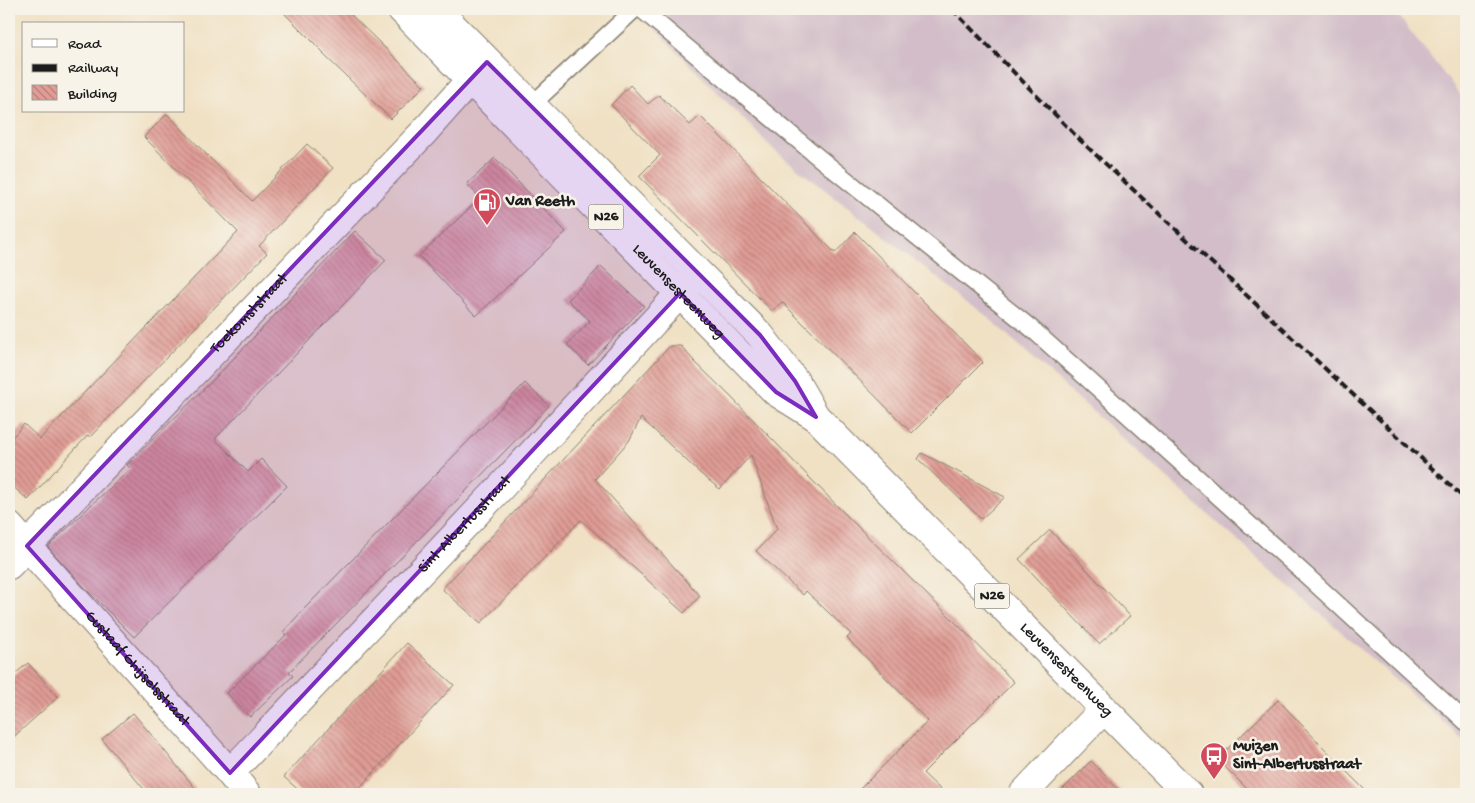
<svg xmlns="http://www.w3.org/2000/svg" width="1475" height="803" viewBox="0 0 1475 803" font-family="'Gochi Hand',sans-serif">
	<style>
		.railway { fill: #d2bdc8 }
		.building { fill: url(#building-back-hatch) }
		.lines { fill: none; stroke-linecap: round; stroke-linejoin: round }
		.service-casing { stroke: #867e70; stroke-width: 19 }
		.minor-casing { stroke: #867e70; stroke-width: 30 }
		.primary-casing { stroke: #867e70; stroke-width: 30 }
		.service { stroke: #fff; stroke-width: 16 }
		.minor { stroke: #fff; stroke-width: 28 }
		.primary { stroke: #fff; stroke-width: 28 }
		.rail { stroke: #1c1c1c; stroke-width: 4; stroke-dasharray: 8 4; stroke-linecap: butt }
		.marked { fill: #7b2cbf; fill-opacity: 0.2; stroke: #7b2cbf; stroke-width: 4; stroke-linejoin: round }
		.labels { text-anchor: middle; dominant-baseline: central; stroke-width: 5; stroke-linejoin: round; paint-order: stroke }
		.shield { fill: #f7f3e8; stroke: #5e5c59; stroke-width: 1 }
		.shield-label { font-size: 15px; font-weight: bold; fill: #1c1c1c }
		.poi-label { font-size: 16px; font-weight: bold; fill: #1c1c1c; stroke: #f7f3e8; text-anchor: start }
		.street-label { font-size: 16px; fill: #1c1c1c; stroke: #f7f3e8 }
	</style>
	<defs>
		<pattern id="building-back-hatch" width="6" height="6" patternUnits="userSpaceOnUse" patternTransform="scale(1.25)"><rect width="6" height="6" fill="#e09c95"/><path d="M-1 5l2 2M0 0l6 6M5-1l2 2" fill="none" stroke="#b57e79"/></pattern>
	</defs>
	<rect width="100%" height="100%" fill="#f7f3e8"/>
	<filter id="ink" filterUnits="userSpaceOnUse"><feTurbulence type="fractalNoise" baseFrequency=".02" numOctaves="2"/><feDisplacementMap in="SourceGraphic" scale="10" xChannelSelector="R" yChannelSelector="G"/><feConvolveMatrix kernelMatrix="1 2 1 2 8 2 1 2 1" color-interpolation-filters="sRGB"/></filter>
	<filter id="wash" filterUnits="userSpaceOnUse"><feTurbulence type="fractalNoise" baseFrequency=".0096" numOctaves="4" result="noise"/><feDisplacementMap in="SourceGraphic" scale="20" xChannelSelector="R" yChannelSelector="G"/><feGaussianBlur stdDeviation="1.12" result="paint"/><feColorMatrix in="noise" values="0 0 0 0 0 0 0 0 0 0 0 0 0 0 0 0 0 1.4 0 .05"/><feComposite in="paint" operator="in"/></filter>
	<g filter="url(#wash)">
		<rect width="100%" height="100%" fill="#f0e1c4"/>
		<path class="railway" d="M635 9H1393L1466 102V742L1168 479 984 314 774 150Z"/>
		<g id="blocks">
			<g class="building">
				<path d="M280 9H345L424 86 391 119 323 54 324 53Z"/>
				<path d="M630 85 648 104 659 95 690 125 700 116 835 253 855 232 983 362 912 433 782 302 772 311 639 176 660 155 611 105Z"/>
				<path d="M167 114 252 201 307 144 333 168 259 246 267 253 90 437 88 435 28 500 9 483V441L24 424 40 439 238 232 144 137Z"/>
				<path d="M495 158 566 232 476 316 419 256 480 198 467 184Z"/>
				<path d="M355 231 386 260 215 439 248 472 261 459 287 486 134 637 89 592 48 547 91 505 131 469 127 465 216 377Z"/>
				<path d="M601 266 644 306 588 365 567 345 590 321 568 300Z"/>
				<path d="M670 346H681L695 362 730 396 849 518 959 626 1014 682 923 773 945 794H855L928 721 847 638 851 634 806 591 803 595 756 551 777 529 751 455 720 489 702 475 641 418 629 441 595 479 700 596 684 613 581 520 481 623 442 589Z"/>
				<path d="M525 383 549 406 289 672 293 676 250 717 227 693 286 635 283 632 305 608Z"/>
				<path d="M922 453 1005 497 981 519 918 459Z"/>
				<path d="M1050 530 1130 616 1099 644 1019 559Z"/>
				<path d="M407 643 454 685 354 794H303L284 777Z"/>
				<path d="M28 663 58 697 9 741V679Z"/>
				<path d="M1278 700 1346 771 1369 794H1252L1217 759Z"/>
				<path d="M133 713 159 744 200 794H148L102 739Z"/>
				<path d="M1091 761 1123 794H1058Z"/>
			</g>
		</g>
	</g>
	<g filter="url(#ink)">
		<use href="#blocks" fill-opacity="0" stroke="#867e70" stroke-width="1"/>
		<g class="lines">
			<g class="service-casing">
				<g id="service">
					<path d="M641 9 818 157 1032 329 1307 576 1466 722"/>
					<path d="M525 111 635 9"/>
				</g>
			</g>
			<g class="minor-casing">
				<g id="minor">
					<path id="s1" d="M9 526 230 773 247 794"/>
					<path id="s2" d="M9 565 424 132 486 62"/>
					<path id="s3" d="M230 773 500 488 696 276"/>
					<path d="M1023 794 1104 709"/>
				</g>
			</g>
			<g class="primary-casing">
				<g id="primary">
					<path id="s4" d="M401 9 776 392 816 417 1188 794"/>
					<path d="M436 9 760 335 795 381 814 414"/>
				</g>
			</g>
			<use href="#service" class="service"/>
			<use href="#minor" class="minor"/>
			<use href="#primary" class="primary"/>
			<path class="rail" d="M952 9 1080 140 1466 500"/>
		</g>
	</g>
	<path class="marked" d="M487 62 760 335 795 381 816 417 776 392 680 293 230 773 27 546Z"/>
	<defs>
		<g id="fuel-pin" transform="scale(1.4375)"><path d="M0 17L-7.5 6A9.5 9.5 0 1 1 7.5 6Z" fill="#d1495b" stroke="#f7f3e8"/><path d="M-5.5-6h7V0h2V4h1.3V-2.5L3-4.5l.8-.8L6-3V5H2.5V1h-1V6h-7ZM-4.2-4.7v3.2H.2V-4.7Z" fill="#fff"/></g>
		<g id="bus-pin" transform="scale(1.4375)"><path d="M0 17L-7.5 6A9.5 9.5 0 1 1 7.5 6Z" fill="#d1495b" stroke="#f7f3e8"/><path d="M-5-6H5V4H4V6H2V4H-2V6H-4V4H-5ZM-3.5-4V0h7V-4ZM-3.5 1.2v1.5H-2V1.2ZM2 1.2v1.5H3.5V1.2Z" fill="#fff"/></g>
	</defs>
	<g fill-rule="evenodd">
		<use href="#fuel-pin" x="487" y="202"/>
		<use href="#bus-pin" x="1214" y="756"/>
	</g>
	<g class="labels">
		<g class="shield">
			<rect x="588.5" y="204.5" width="35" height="25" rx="4"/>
			<rect x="974.5" y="583.5" width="35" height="25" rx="4"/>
		</g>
		<g class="shield-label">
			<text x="606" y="217">N26</text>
			<text x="992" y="596">N26</text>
		</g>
		<g class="poi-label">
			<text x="506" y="202">Van Reeth</text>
			<text x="1233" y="747">Muizen<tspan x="1233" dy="18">Sint-Albertusstraat</tspan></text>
		</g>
		<g class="street-label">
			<text stroke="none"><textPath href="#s4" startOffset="396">Leuvensesteenweg</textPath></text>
			<text stroke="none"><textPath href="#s2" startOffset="348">Toekomststraat</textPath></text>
			<text stroke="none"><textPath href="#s3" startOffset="342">Sint-Albertusstraat</textPath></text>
			<text stroke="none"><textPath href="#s1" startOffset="192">Gustaaf Ghijselsstraat</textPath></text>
			<text stroke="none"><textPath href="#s4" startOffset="939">Leuvensesteenweg</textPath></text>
		</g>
	</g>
	<rect width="1475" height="803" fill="none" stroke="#f7f3e8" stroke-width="30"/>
	<rect x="22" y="22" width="162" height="90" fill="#f7f3e8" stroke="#9f9d96"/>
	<rect x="32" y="39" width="25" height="8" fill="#ffffff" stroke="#9f9d96"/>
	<text x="68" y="48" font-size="15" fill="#1c1c1c">Road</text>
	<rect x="32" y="64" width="25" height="8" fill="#1c1c1c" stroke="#9f9d96"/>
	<text x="68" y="72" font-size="15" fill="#1c1c1c">Railway</text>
	<rect x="32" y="85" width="25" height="15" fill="url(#building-back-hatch)" stroke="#9f9d96"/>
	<text x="68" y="98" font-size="15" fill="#1c1c1c">Building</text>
</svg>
